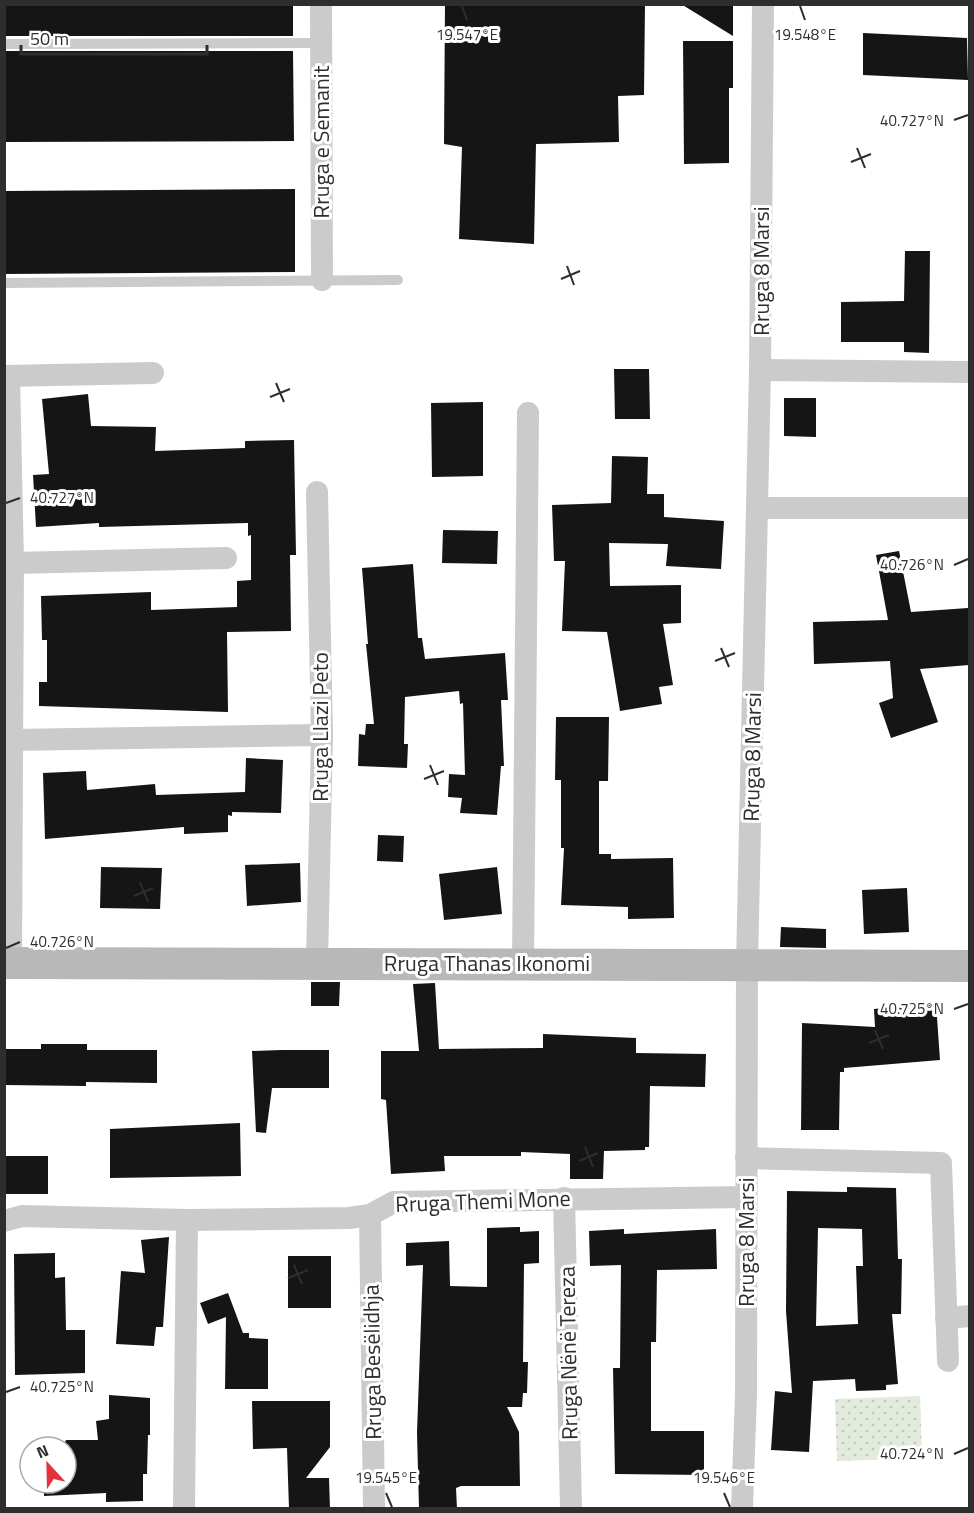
<svg xmlns="http://www.w3.org/2000/svg" width="974" height="1513" viewBox="0 0 974 1513" font-family="'Titillium Web',sans-serif">
	<style>
		.grass { fill: url(#grass-dots) }
		.building { fill: #151515; fill-rule: evenodd }
		.lines { fill: none; stroke-linecap: round; stroke-linejoin: round }
		.lane { stroke: #cbcbcb; stroke-width: 10 }
		.street { stroke: #cbcbcb; stroke-width: 22 }
		.secondary { stroke: #b8b8b8; stroke-width: 32 }
		.ticks { fill: none; stroke: #2e2e2e; stroke-width: 2 }
		.labels { text-anchor: middle; dominant-baseline: central; stroke-width: 6; stroke-linejoin: round; paint-order: stroke }
		.street-label { font-size: 22px; fill: #2e2e2e; stroke: #fff }
		.ticks-label { font-size: 15px; text-anchor: middle; fill: #2e2e2e; stroke: #fff; stroke-width: 6; stroke-linejoin: round; paint-order: stroke }
	</style>
	<defs>
		<pattern id="grass-dots" width="8" height="8" patternUnits="userSpaceOnUse" patternTransform="scale(1.5)"><rect width="8" height="8" fill="#e3ebdc"/><path d="M2 2h.1M6 6h.1" fill="none" stroke="#c3cabd" stroke-width="1.8" stroke-linecap="round"/></pattern>
	</defs>
	<rect width="100%" height="100%" fill="#fff"/>
	<path class="grass" d="M920 1396 922 1458 837 1461 835 1399Z"/>
	<g class="building">
		<rect x="4" y="4" width="289" height="32"/>
		<path d="M445 4H645L644 95 618 96 619 142 536 144 534 244 459 239 462 147 444 144Z"/>
		<path d="M681 4H733V36Z"/>
		<path d="M863 33 967 38 968 80 863 75Z"/>
		<path d="M683 41H733V88H729V163L684 164Z"/>
		<path d="M4 51H293L294 141 4 142Z"/>
		<path d="M295 189V272L4 274V191Z"/>
		<path d="M905 251H930L929 353 904 352V342H841V302L904 301Z"/>
		<path d="M614 369H649L650 419H615Z"/>
		<path d="M88 394 91 426 156 427 155 451 245 448V441L294 440 296 555H290L291 631 227 632 228 712 39 706V682H47V640H42L41 596 151 592V610L237 607V581L251 580V535L248 536V523L99 527V523L36 527 33 475 49 474 42 399Z"/>
		<path d="M784 398H816V437L784 436Z"/>
		<path d="M483 402V476L432 477 431 403Z"/>
		<path d="M612 456 648 457 647 494H664V517L724 521 721 569 666 566 668 544 609 543 610 586 681 585V623L663 624 673 685 659 687 662 704 620 711 607 632 562 631 565 561H554L552 505 611 503Z"/>
		<path d="M443 530 498 531 497 564 442 563Z"/>
		<path d="M899 551 911 612 968 608 969 665 920 669 938 722 891 738 879 703 893 698 890 661 814 664 813 622 888 620 876 555Z"/>
		<path d="M413 564 418 638H422L425 659 505 653 508 700H501L504 766H501L497 815 460 813 462 798 448 797 449 774 465 775 463 703 460 704 459 691 405 697 404 744H408L407 768 358 766 359 734 365 735 366 724H374L366 644H368L362 568Z"/>
		<path d="M556 717H609L608 781H599V854H611V859L673 858 674 918 628 919V907L561 905 564 848H561V780H555Z"/>
		<path d="M246 758 283 760 281 813 232 812V816L228 815V832L184 834V827L45 839 43 773 86 771 87 790 155 784 156 795 245 792Z"/>
		<path d="M378 835 404 836 403 862 377 861Z"/>
		<path d="M300 863 301 902 247 906 245 865Z"/>
		<path d="M101 867 162 868 160 909 100 908Z"/>
		<path d="M497 867 502 914 444 920 439 874Z"/>
		<path d="M907 888 909 932 864 934 862 890Z"/>
		<path d="M781 927 826 929V948L780 947Z"/>
		<path d="M311 982H340L339 1006H311Z"/>
		<path d="M435 983 439 1049 543 1048V1034L636 1038V1053L706 1054 705 1087 650 1086 649 1147H645V1150L604 1151 603 1179H570V1154L521 1152V1156H444L445 1171 391 1174 386 1100 381 1099V1051H419L413 984Z"/>
		<path d="M936 1003 940 1060 844 1068V1072H840L839 1130H801L802 1023 875 1027 874 1009Z"/>
		<path d="M41 1044H87V1050H157V1083L86 1082V1086L4 1085V1049H41Z"/>
		<path d="M281 1050H329V1088H272L266 1133 256 1132 252 1051Z"/>
		<path d="M240 1123 241 1176 110 1178V1129Z"/>
		<rect x="4" y="1156" width="44" height="38"/>
		<path d="M847 1187 896 1188 898 1259H902L901 1314H892L898 1384 886 1385V1390L856 1391 855 1379 813 1381 809 1452 771 1450 775 1391 792 1393 786 1311 787 1191 847 1192ZM818 1228 862 1229 863 1266H856L858 1324 816 1326Z"/>
		<path d="M520 1227V1232L539 1231V1263L524 1264 523 1362H528L527 1393H523L522 1407H507L519 1432 520 1486H461L456 1488 457 1509H419L417 1433 423 1265 406 1266V1243L449 1241 450 1286 487 1287V1228Z"/>
		<path d="M624 1229V1234L716 1229 717 1269 657 1270 656 1342H651V1431H704V1475L615 1474 613 1368H620L621 1265 590 1266 589 1231Z"/>
		<path d="M169 1237 163 1327H156L154 1346 116 1344 121 1271 145 1273 141 1240Z"/>
		<path d="M55 1253V1278L65 1277 66 1330H85V1373L15 1375 14 1254Z"/>
		<rect x="288" y="1256" width="43" height="52"/>
		<path d="M228 1293 243 1333H249V1338L268 1339V1389H225L226 1317 208 1324 200 1303Z"/>
		<path d="M109 1395 150 1398V1435H148L147 1474H143V1501L106 1502V1493L44 1496V1483H66V1447H43V1445H64L66 1440H98L96 1421 109 1419Z"/>
		<path d="M252 1401H330V1447L306 1478H329L330 1509H289L287 1448 253 1449Z"/>
	</g>
	<g class="lines">
		<g class="lane">
			<path d="M4 44 321 43"/>
			<path d="M4 283 398 280"/>
		</g>
		<g class="street">
			<path d="M321 4 322 280"/>
			<path d="M760 370 970 372"/>
			<path d="M4 376 153 373"/>
			<path d="M9 376 13 563 11 963"/>
			<path d="M757 508H970"/>
			<path d="M13 563 226 558"/>
			<path d="M13 740 322 735"/>
			<path d="M317 963 322 735 317 492"/>
			<path d="M523 964 528 413"/>
			<path d="M746 1158 941 1163 948 1361"/>
			<path d="M564 1198 571 1508"/>
			<path d="M370 1215 374 1508"/>
			<path d="M4 1221 22 1216 187 1220 349 1218 370 1215 394 1202 746 1197"/>
			<path d="M946 1318 970 1316"/>
			<path d="M184 1508 187 1220"/>
			<path d="M742 1508 746 1394 747 964 760 370 763 4"/>
		</g>
		<path class="secondary" d="M4 963 970 966"/>
	</g>
	<path class="ticks" d="M462 6 467 20M800 6 805 20M954 120 968 115M857 148 865 168M851 162 871 154M567 266 574 285M561 279 580 271M276 383 284 402M270 397 290 389M6 503 20 498M954 565 968 559M721 648 729 667M715 661 735 653M430 765 438 785M424 779 444 771M140 882 148 902M134 896 153 888M6 948 20 942M954 1009 968 1004M875 1030 883 1049M869 1043 889 1035M585 1147 593 1167M579 1161 598 1153M294 1265 302 1284M288 1278 308 1270M6 1392 20 1387M954 1454 968 1448M386 1493 392 1507M724 1493 730 1507"/>
	<g class="labels">
		<g class="street-label">
			<text transform="translate(321 142) rotate(-90)">Rruga e Semanit</text>
			<text transform="translate(761 271) rotate(-90)">Rruga 8 Marsi</text>
			<text transform="translate(320 727) rotate(-90)">Rruga Llazi Peto</text>
			<text transform="translate(752 757) rotate(-89)">Rruga 8 Marsi</text>
			<text x="487" y="963">Rruga Thanas Ikonomi</text>
			<text transform="translate(483 1201) rotate(-2)">Rruga Themi Mone</text>
			<text transform="translate(746 1242) rotate(-90)">Rruga 8 Marsi</text>
			<text transform="translate(568 1353) rotate(-91)">Rruga Nënë Tereza</text>
			<text transform="translate(372 1362) rotate(-91)">Rruga Besëlidhja</text>
		</g>
	</g>
	<g class="ticks-label">
		<text x="467" y="40">19.547°E</text>
		<text x="805" y="40">19.548°E</text>
		<text x="912" y="126">40.727°N</text>
		<text x="62" y="503">40.727°N</text>
		<text x="912" y="570">40.726°N</text>
		<text x="62" y="947">40.726°N</text>
		<text x="912" y="1014">40.725°N</text>
		<text x="62" y="1392">40.725°N</text>
		<text x="912" y="1459">40.724°N</text>
		<text x="386" y="1483">19.545°E</text>
		<text x="724" y="1483">19.546°E</text>
	</g>
	<rect width="974" height="1513" fill="none" stroke="#2e2e2e" stroke-width="12"/>
	<g transform="translate(48 1465) rotate(338)"><circle r="28" fill="#ffffff" stroke="#ababab" stroke-width="1.5"/>
	<path d="M0-4.5L10 22L0 15L-10 22Z" fill="#e2333a"/>
	<text y="-9" font-size="16" font-weight="bold" text-anchor="middle" fill="#2e2e2e">N</text>
	</g>
	<path d="M21 45v9h186v-9" fill="none" stroke="#2e2e2e" stroke-width="3"/>
	<text x="30" y="45" font-size="18" fill="#2e2e2e" stroke="#ffffff" stroke-width="4.5" paint-order="stroke">50 m</text>
</svg>
